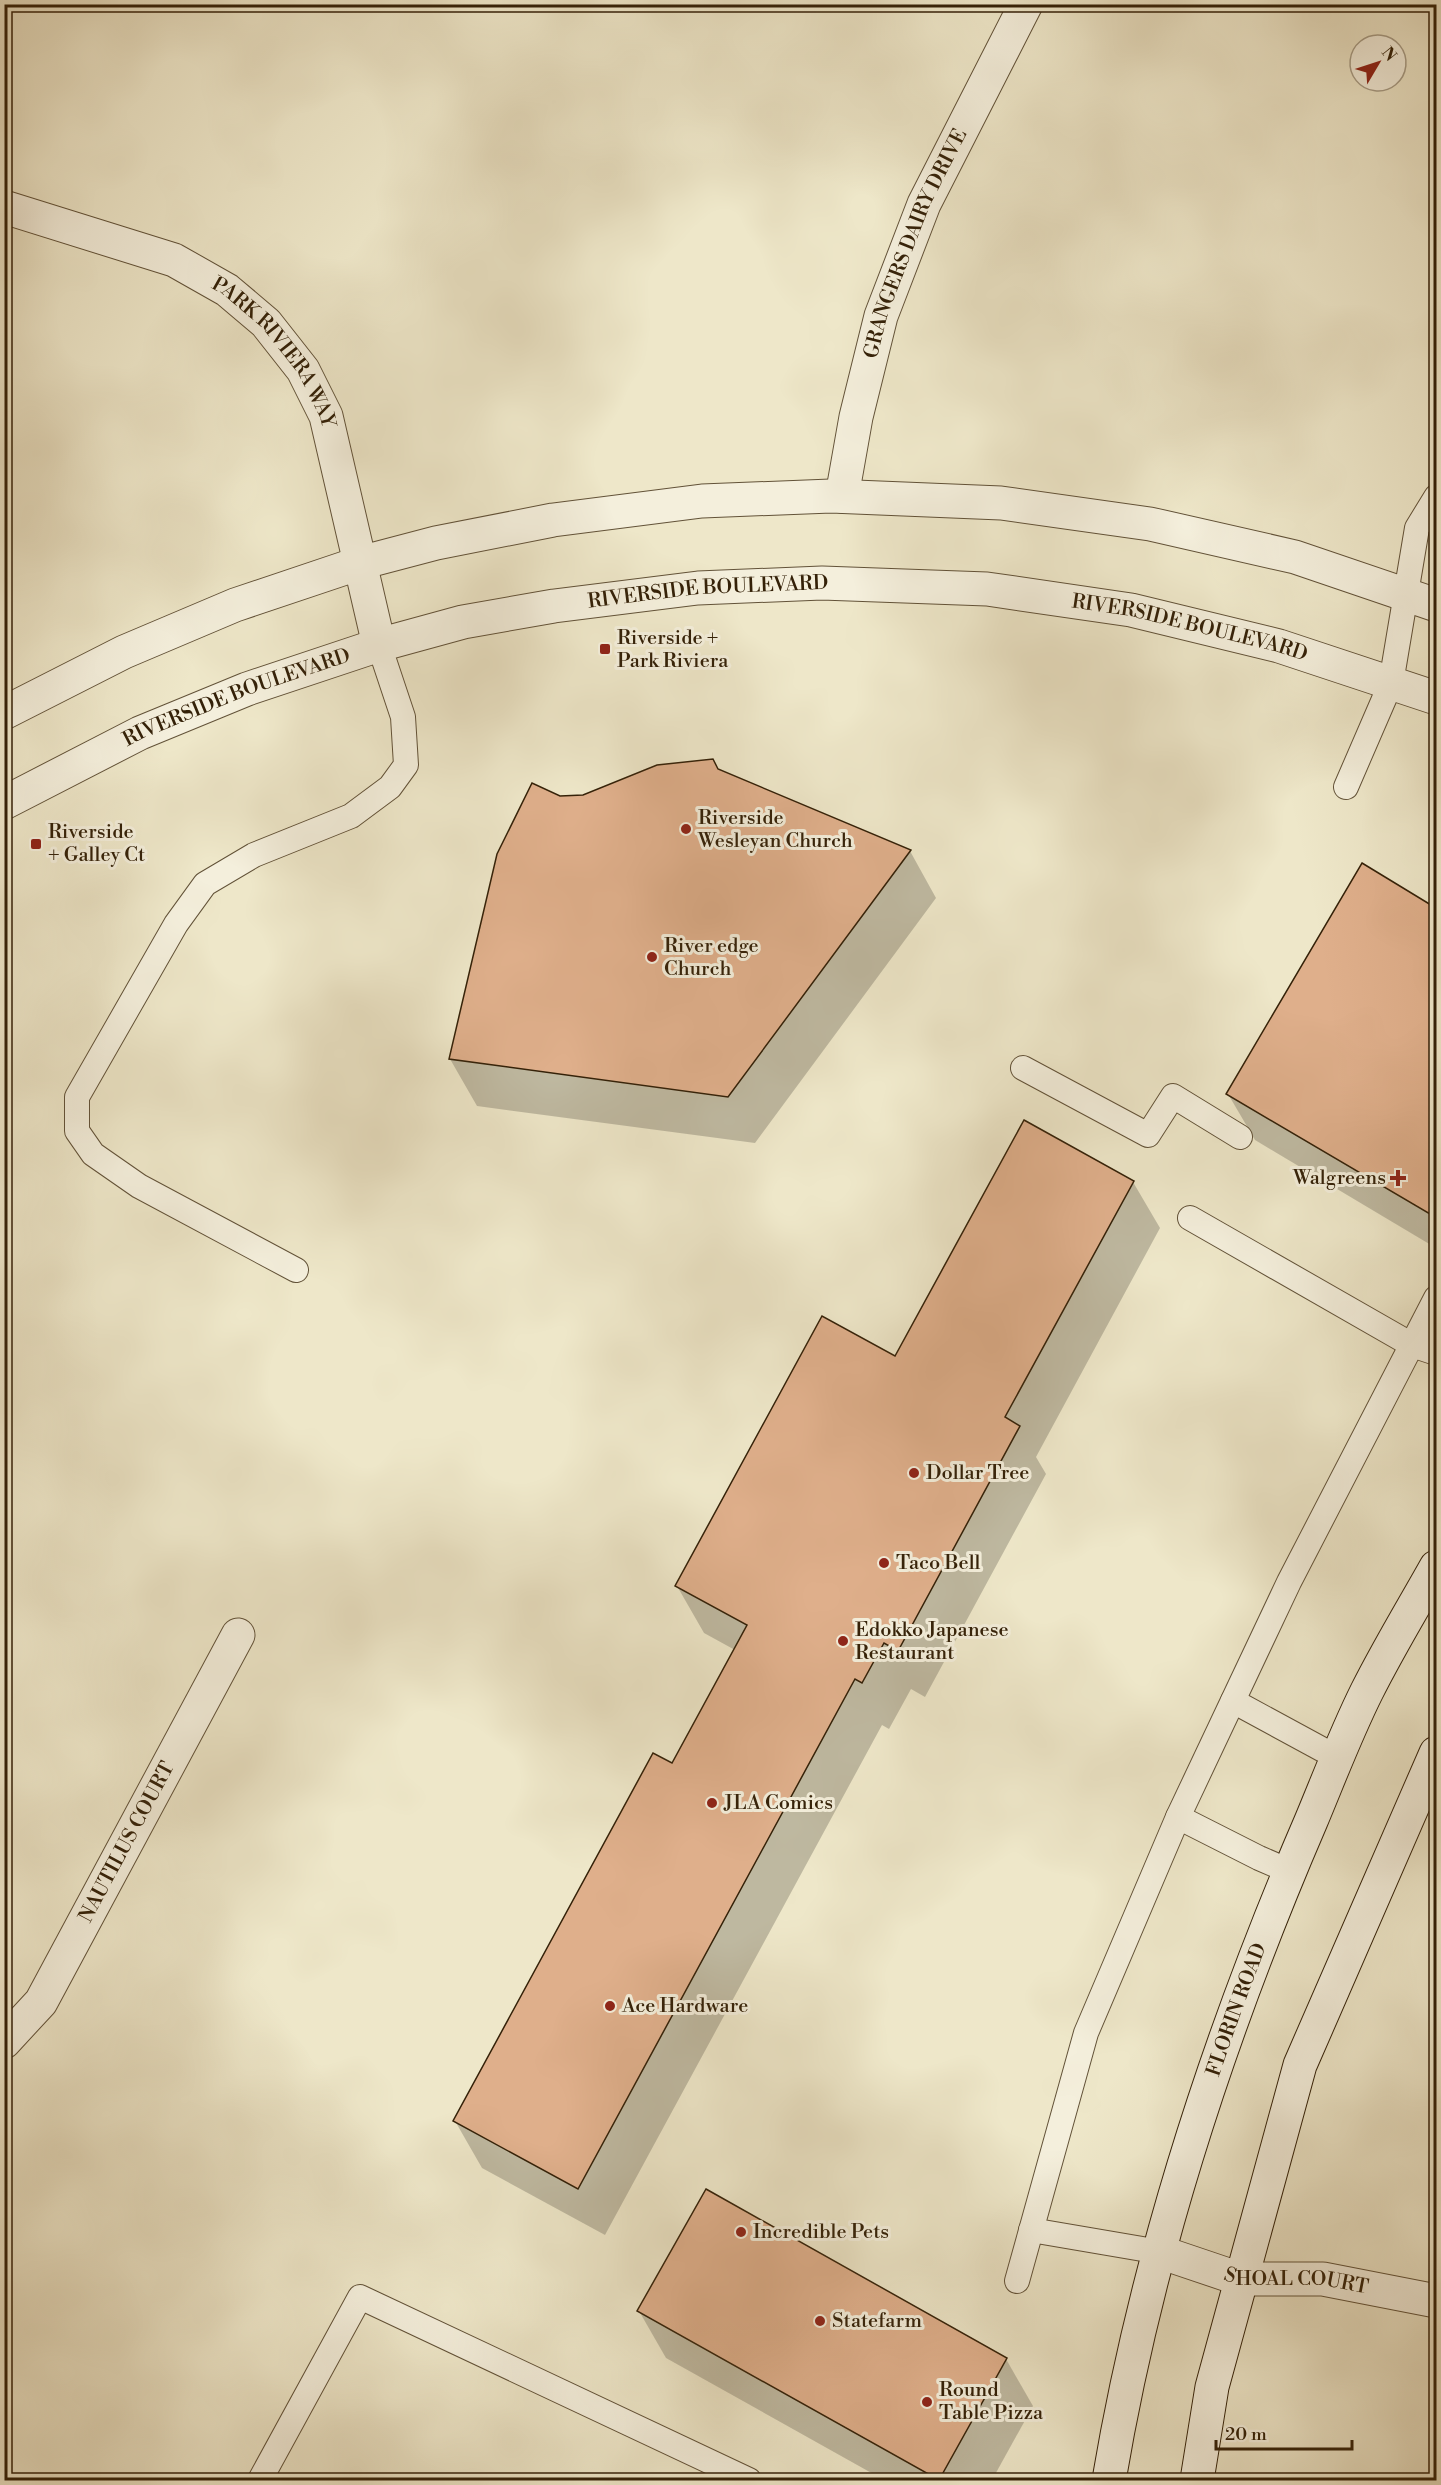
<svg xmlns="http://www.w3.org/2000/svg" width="1441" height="2485" viewBox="0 0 1441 2485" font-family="'Libre Bodoni',serif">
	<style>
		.shadow { fill: #0003 }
		.building { fill: #dfaf8b; stroke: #342108; stroke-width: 1.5 }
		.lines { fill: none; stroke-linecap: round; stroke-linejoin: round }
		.service-casing { stroke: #625238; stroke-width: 26 }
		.minor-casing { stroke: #625238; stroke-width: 35 }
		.tertiary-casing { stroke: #625238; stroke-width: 35 }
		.secondary-casing { stroke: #342108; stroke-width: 35 }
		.service { stroke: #f4efdc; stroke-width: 24 }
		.minor { stroke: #f4efdc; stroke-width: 33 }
		.tertiary { stroke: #f4efdc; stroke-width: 33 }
		.secondary { stroke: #f4efdc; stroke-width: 33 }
		.poi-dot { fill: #8f2418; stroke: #f4efdc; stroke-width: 2 }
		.labels { text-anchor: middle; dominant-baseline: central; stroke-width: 6; stroke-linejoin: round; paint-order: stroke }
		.street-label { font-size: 20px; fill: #342108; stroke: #f4efdc }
		.poi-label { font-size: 20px; fill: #342108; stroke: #f4efdc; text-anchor: start }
	</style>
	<rect width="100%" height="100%" fill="#eee7c9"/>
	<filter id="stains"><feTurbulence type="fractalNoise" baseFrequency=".00333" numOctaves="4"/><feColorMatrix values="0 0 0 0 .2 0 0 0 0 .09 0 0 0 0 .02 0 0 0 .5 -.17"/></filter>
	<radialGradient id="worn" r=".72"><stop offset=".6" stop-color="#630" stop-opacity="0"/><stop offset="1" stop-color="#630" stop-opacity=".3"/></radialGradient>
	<g class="shadow">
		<path d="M718 770 910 851 936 898 755 1143 477 1106 450 1059 560 798 583 797Z"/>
		<path d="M1362 865 1436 909V1248L1255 1140 1228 1094Z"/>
		<path d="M1133 1182 1160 1228 1036 1457 1046 1474 925 1697 911 1689 889 1729 882 1725 605 2235 482 2168 455 2121 672 1765 735 1650 704 1633 677 1586Z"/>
		<path d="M639 2311 1006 2359 1033 2406 992 2480H884L666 2358Z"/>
	</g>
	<g class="building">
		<path d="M713 759 718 769 911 850 728 1097 449 1059 497 854 532 783 560 796 583 795 657 765Z"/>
		<path d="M1362 863 1436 908V1204L1430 1214 1226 1094Z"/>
		<path d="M1024 1120 1134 1181 1005 1417 1020 1426 898 1651 884 1643 862 1683 855 1679 578 2189 453 2121 653 1753 672 1763 747 1625 675 1586 822 1316 895 1356Z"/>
		<path d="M706 2189 1007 2358 939 2480 637 2311Z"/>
	</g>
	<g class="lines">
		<g class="service-casing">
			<g id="service">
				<path d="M1346 787 1391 683 1417 528 1436 497"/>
				<path d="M1023 1068 1148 1135 1173 1096 1240 1137"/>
				<path d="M1190 1218 1412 1345 1436 1353"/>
				<path d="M296 1270 139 1186 93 1154 77 1131V1097L176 924 205 884 254 855 351 816 390 787 406 765 403 717 379 645"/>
				<path d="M1233 1701 1338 1758"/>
				<path d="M1178 1817 1259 1858 1289 1871"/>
				<path d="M1031 2230 1160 2252"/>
				<path d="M1017 2281 1086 2033 1178 1817 1289 1582 1436 1298"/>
				<path d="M260 2480 360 2297 749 2480"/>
			</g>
		</g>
		<g class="minor-casing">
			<g id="minor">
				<path id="s1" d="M4 207 174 260 227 290 266 323 303 370 326 416 379 645"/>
				<path id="s2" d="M842 496 856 417 881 316 924 204 1026 4"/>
				<path id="s3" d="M4 2042 41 2002 238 1635"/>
				<path id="s4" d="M1160 2252 1240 2279H1323L1436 2301"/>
			</g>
		</g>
		<g class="tertiary-casing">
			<g id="tertiary">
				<path d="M4 713 124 652 235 605 360 563 436 543 553 520 702 501 831 496 1001 503 1150 524 1295 557 1436 605"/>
				<path id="s5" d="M4 803 140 733 247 689 379 645 463 622 554 606 698 588 822 583 987 589 1131 610 1279 646 1436 698"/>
			</g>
		</g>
		<g class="secondary-casing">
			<g id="secondary">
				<path id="s6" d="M1109 2480C1147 2254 1220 2032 1311 1821 1329 1778 1346 1733 1367 1691 1388 1649 1413 1608 1436 1567"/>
				<path d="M1197 2480 1212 2387 1300 2065 1436 1753"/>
			</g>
		</g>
		<use href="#service" class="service"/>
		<use href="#minor" class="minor"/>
		<use href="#tertiary" class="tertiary"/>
		<use href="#secondary" class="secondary"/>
	</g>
	<g class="poi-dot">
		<rect x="599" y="643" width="12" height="12" rx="3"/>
		<circle cx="686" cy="829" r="6"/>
		<rect x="30" y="838" width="12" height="12" rx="3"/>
		<circle cx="652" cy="957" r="6"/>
		<path d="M1395 1169h6v6h6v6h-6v6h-6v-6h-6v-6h6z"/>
		<circle cx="914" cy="1473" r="6"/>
		<circle cx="884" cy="1563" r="6"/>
		<circle cx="843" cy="1641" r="6"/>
		<circle cx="712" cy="1803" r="6"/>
		<circle cx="610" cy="2006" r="6"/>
		<circle cx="741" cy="2232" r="6"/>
		<circle cx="820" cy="2321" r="6"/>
		<circle cx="927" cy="2402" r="6"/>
	</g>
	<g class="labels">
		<g class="street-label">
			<text stroke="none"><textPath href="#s2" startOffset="264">GRANGERS DAIRY DRIVE</textPath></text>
			<text stroke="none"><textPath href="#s1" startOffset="318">PARK RIVIERA WAY</textPath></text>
			<text stroke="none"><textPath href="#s5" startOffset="742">RIVERSIDE BOULEVARD</textPath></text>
			<text stroke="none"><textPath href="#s5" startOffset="1228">RIVERSIDE BOULEVARD</textPath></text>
			<text stroke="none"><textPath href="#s5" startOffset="256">RIVERSIDE BOULEVARD</textPath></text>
			<text stroke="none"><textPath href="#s3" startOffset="236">NAUTILUS COURT</textPath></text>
			<text stroke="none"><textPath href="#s6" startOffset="488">FLORIN ROAD</textPath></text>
			<text stroke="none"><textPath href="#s4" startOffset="141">SHOAL COURT</textPath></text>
		</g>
		<g class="poi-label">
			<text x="617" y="638">Riverside +<tspan x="617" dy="23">Park Riviera</tspan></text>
			<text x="698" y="818">Riverside<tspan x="698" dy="23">Wesleyan Church</tspan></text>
			<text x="48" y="832">Riverside<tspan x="48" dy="23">+ Galley Ct</tspan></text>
			<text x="664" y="946">River edge<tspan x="664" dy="23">Church</tspan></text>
			<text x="1386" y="1178" text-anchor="end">Walgreens</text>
			<text x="926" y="1473">Dollar Tree</text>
			<text x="896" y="1563">Taco Bell</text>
			<text x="855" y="1630">Edokko Japanese<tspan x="855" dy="23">Restaurant</tspan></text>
			<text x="724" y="1803">JLA Comics</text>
			<text x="622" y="2006">Ace Hardware</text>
			<text x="753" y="2232">Incredible Pets</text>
			<text x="832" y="2321">Statefarm</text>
			<text x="939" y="2390">Round<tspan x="939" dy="23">Table Pizza</tspan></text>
		</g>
	</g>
	<rect width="1441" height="2485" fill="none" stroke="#eee7c9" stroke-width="24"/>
	<rect x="6" y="6" width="1429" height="2473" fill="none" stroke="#342108" stroke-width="3"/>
	<rect x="12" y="12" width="1417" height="2461" fill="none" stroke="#342108" stroke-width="1.5"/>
	<g transform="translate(1378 63) rotate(51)"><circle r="28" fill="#f4efdc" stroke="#a79d87" stroke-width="1.5"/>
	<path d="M0-4.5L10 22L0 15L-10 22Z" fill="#8f2418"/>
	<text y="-9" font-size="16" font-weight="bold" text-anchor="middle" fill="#342108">N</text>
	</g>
	<path d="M1216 2440v9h136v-9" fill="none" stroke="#342108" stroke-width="3"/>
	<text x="1225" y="2440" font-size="18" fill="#342108" stroke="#f4efdc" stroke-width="4.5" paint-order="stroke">20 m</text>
	<rect width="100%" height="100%" filter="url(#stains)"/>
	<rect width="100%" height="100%" fill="url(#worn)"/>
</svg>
